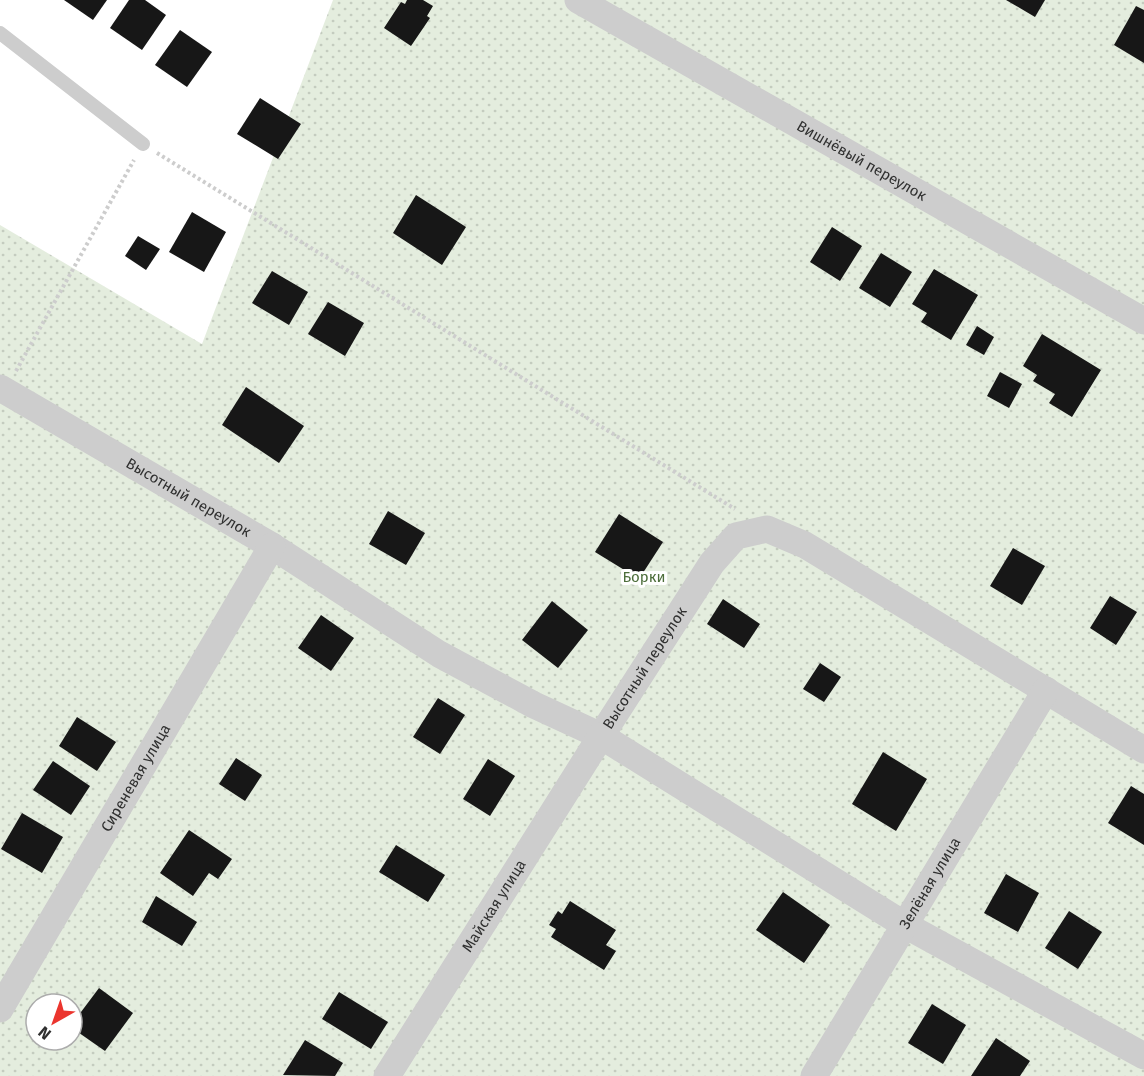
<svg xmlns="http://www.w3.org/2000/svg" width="1144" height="1076" viewBox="0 0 1144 1076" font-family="'Fira Sans',sans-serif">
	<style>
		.garden { fill: url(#garden-dots); fill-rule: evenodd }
		.building { fill: #171717 }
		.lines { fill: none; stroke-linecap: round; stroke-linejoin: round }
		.path { stroke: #cdcdcd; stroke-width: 4; stroke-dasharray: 3 3; stroke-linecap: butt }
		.service { stroke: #cdcdcd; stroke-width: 14 }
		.minor { stroke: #cdcdcd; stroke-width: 27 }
		.labels { text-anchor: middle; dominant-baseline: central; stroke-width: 6; stroke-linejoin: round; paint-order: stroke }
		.street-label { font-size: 15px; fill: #303030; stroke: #fff }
		.park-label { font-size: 15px; fill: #4d6e3b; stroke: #fff }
	</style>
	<defs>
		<pattern id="garden-dots" width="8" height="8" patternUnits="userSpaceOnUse" patternTransform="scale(1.5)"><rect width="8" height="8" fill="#e4edde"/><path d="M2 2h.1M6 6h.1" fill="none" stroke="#c4ccbf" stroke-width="1.8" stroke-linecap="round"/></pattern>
	</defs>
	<rect width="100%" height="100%" fill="#fff"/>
	<path class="garden" d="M333 0H1144V1076H0V225L202 344ZM36 1004H72V1040H36Z"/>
	<g class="building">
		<path d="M64 0H107L93 20Z"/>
		<path d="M129 0H145L166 15 142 50 110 28Z"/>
		<path d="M407 0H423L433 6 427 16 430 18 411 46 384 28 401 2 405 4Z"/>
		<path d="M1006 0H1045L1035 17Z"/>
		<path d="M1136 6 1144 10V63L1114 45Z"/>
		<path d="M180 30 212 52 187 87 155 65Z"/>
		<path d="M260 98 301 124 278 159 237 134Z"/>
		<path d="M416 195 466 227 442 265 393 233Z"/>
		<path d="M192 212 226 232 204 272 169 252Z"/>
		<path d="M832 227 862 246 840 281 810 262Z"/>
		<path d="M138 236 160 249 146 270 125 256Z"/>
		<path d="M881 253 912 272 890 307 859 288Z"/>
		<path d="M934 269 978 295 951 340 921 322 927 313 912 304Z"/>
		<path d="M272 271 308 292 289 325 252 303Z"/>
		<path d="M328 302 364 323 345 356 308 334Z"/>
		<path d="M977 326 994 337 984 355 966 345Z"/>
		<path d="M1042 334 1101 370 1072 417 1049 403 1055 394 1033 381 1037 375 1023 366Z"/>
		<path d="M1000 372 1022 384 1009 408 987 396Z"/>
		<path d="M246 387 304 426 279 463 222 425Z"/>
		<path d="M388 511 425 533 406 565 369 544Z"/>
		<path d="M619 514 663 542 639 579 595 552Z"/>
		<path d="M1013 548 1045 566 1022 605 990 586Z"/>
		<path d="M1110 596 1137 612 1116 645 1090 628Z"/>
		<path d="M723 599 760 624 744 648 707 624Z"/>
		<path d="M552 601 588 630 558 668 522 640Z"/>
		<path d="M321 615 354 638 331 671 298 648Z"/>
		<path d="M820 663 841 677 824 702 803 689Z"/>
		<path d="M438 698 465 715 440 754 413 737Z"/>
		<path d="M77 717 116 742 97 771 59 746Z"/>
		<path d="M883 752 927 779 896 831 852 804Z"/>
		<path d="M236 758 262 775 245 801 219 784Z"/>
		<path d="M488 759 515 776 490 816 463 799Z"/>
		<path d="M53 761 90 786 71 815 33 790Z"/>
		<path d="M1131 786 1144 794V845L1108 823Z"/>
		<path d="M22 813 63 837 42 873 1 849Z"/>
		<path d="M189 830 232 859 218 879 209 873 193 896 160 873Z"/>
		<path d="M396 845 445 875 428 902 379 872Z"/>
		<path d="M1006 874 1039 893 1018 932 984 913Z"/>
		<path d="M783 892 830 925 804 963 756 930Z"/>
		<path d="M156 896 197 922 182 946 142 922Z"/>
		<path d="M570 901 616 930 606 945 616 951 604 970 551 937 556 929 549 925 558 911 562 914Z"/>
		<path d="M1069 911 1102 932 1078 969 1045 948Z"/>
		<path d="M99 988 133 1013 105 1051 72 1028V1024Z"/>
		<path d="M339 992 388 1022 371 1049 322 1019Z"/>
		<path d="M932 1004 966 1025 943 1064 908 1043Z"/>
		<path d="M996 1038 1030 1061 1020 1076H971Z"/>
		<path d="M305 1040 343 1063 335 1076 283 1075Z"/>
	</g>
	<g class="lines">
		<g class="path">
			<path d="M157 153 735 509"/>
			<path d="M16 371 134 160"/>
		</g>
		<path class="service" d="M0 33 143 144"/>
		<g class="minor">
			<path id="s1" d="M578 0 1144 321"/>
			<path id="s2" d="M0 388 272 546 439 654 534 705 601 736 712 563 736 536 767 529 805 545 1144 750"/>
			<path id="s3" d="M0 1009 272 546"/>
			<path id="s4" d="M387 1076 601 736 905 925 1144 1056"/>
			<path id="s5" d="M814 1076 1046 690"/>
		</g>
	</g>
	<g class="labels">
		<g class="street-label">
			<text stroke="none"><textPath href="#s1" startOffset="326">Вишнёвый переулок</textPath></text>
			<text stroke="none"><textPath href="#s2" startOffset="218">Высотный переулок</textPath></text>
			<text stroke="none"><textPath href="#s2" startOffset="776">Высотный переулок</textPath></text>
			<text stroke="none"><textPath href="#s3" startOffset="268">Сиреневая улица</textPath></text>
			<text stroke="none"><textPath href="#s5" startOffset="225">Зелёная улица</textPath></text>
			<text stroke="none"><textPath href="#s4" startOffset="201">Майская улица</textPath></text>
		</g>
		<g class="park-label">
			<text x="644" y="577">Борки</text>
		</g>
	</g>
	<g transform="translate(54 1022) rotate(220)"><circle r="28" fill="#ffffff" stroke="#acacac" stroke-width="1.5"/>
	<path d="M0-4.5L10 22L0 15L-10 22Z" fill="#eb352e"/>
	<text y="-9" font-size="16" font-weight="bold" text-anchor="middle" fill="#303030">N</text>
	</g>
</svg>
